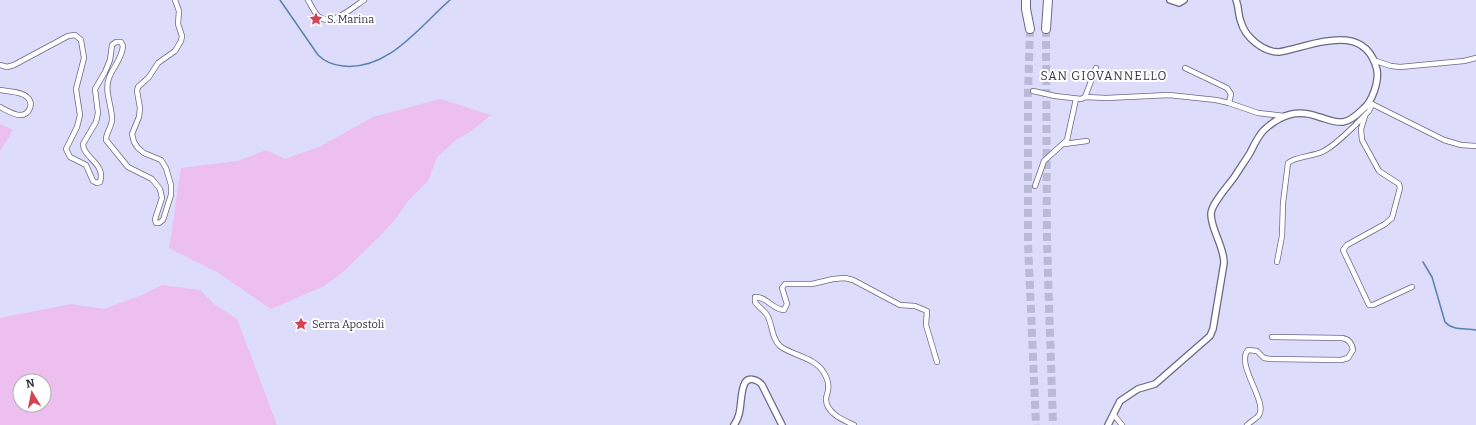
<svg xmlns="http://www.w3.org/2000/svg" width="1476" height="425" viewBox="0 0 1476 425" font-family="Bitter,serif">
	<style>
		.green { fill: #ecbfef; fill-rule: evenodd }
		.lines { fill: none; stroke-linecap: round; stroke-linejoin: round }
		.stream { stroke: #5980ae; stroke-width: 1.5 }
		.motorway-tunnel { stroke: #bbbad6; stroke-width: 8; stroke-dasharray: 8 4; stroke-linecap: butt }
		.minor-casing { stroke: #6a6984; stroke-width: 6 }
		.tertiary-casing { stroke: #6a6984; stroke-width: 8 }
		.motorway-casing { stroke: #6a6984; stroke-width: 10 }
		.minor { stroke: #fff; stroke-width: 4.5 }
		.tertiary { stroke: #fff; stroke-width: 5.5 }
		.motorway { stroke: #fff; stroke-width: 8 }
		.labels { text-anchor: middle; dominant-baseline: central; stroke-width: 4; stroke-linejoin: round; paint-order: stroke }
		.poi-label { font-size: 11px; fill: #353441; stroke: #fff; text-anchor: start }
		.neighbourhood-label { font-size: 12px; letter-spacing: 1px; fill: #353441; stroke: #fff }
	</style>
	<rect width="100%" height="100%" fill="#dddcfb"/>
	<g class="green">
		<path d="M440 99 491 115 474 129 456 140 437 157 428 181 408 201 393 222 379 237 343 272 324 286 271 309 217 272 169 248C174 221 176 195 181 168L238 161 266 150 285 159 319 147 373 117Z"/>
		<path d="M0 124 13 130 0 151Z"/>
		<path d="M162 285 200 290 215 305 237 319 277 425H0V318L71 304 104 309 142 295ZM20 381H44V405H20Z"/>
	</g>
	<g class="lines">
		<g class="stream">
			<path d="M280 0 318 55C325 62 332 65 343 66 388 71 419 27 450 0"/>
			<path d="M1423 262 1432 277 1445 322C1453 331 1465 328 1476 330"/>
		</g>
		<g class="motorway-tunnel">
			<path d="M1030 29 1028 93V243L1036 425"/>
			<path d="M1046 29 1047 243 1053 425"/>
		</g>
		<g class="minor-casing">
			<g id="minor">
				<path d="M308 0C311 5 314 12 318 16 331 28 353 7 364 0"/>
				<path d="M1373 60 1391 66 1400 67 1464 61 1476 58"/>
				<path d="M0 65 7 67 14 65 68 36 75 35 81 40 84 58 76 89 80 115 77 127 66 149 70 157 86 165 93 181 97 183 100 182C106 163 83 158 83 144L96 122 98 113 95 89 105 72 110 60 112 45 116 42H121L123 46C122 59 113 67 109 78 104 91 112 106 112 119 112 127 106 132 106 140L128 167 152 179 160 189 162 198 155 219 156 223H159L163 220 171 195V185L166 168 161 160 144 153 138 148 134 142 132 134 139 117 140 108 137 91 138 87 149 77 158 63 175 51 181 41 182 36 178 24 179 11 175 0"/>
				<path d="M1185 68 1227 88 1231 94 1229 103"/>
				<path d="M0 90C8 92 21 91 27 97 34 103 30 115 20 115 14 115 6 110 0 107"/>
				<path d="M1033 91 1055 96 1081 99 1085 97 1106 98 1169 95 1216 100 1229 103 1258 113 1284 116"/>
				<path d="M1085 97 1096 68"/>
				<path d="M1372 104 1444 140 1461 145 1476 146"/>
				<path d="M1365 116 1361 129 1362 140 1379 171 1399 184 1400 188 1392 218 1385 224 1347 245 1343 250 1369 305H1373L1412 287"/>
				<path d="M1064 144 1087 141"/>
				<path d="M1035 186 1044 161 1067 140 1076 99"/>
				<path d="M1277 262 1282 236 1283 203 1288 163C1294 157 1313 156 1322 152 1337 145 1357 123 1369 111L1372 104 1369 102"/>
				<path d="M1114 415 1122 425"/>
				<path d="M854 425C843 420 826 413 826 399 826 396 828 393 828 390 829 385 827 378 824 373 815 357 793 356 780 346 771 338 773 325 767 315 764 310 758 307 755 302V297C766 296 773 310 784 310L787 304 782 288 785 284H812L833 279 845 278 853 280 900 305 915 306 927 311 926 325 937 362"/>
				<path d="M1247 425C1250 422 1256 419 1259 415 1268 402 1235 364 1248 350L1257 351 1264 358 1270 359 1341 360 1348 358 1353 350C1352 343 1349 339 1342 338L1272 337"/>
			</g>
		</g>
		<g class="tertiary-casing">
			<g id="tertiary">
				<path d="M1170 0 1179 3 1184 0"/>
				<path d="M734 425C743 413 739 398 744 385 747 376 757 379 762 385L782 425"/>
				<path d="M1108 425 1120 401 1138 389 1155 384 1210 336 1213 329 1224 263C1224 246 1211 230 1211 214 1211 204 1229 185 1235 176 1240 168 1245 161 1250 153 1254 145 1258 136 1264 130 1281 114 1298 109 1319 117 1327 119 1335 123 1343 122 1350 121 1358 114 1363 109 1372 102 1379 82 1377 70 1365 20 1313 46 1279 52 1263 52 1245 37 1241 22 1238 15 1239 7 1236 0"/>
			</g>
		</g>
		<g class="motorway-casing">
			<g id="motorway">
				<path d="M1026 0V9L1030 29"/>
				<path d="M1046 29 1048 0"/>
			</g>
		</g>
		<use href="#minor" class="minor"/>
		<use href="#tertiary" class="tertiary"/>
		<use href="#motorway" class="motorway"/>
	</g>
	<defs>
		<g id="sight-bare" transform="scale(1.08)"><path d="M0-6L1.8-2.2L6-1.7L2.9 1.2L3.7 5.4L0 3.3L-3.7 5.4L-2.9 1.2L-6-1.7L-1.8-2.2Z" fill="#d34351" stroke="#fff" stroke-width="2.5" paint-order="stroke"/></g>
	</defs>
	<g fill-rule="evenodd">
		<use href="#sight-bare" x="316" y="19"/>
		<use href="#sight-bare" x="301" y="324"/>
	</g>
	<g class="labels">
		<g class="poi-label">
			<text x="327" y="19">S. Marina</text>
			<text x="312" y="324">Serra Apostoli</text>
		</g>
		<g class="neighbourhood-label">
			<text x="1104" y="76">SAN GIOVANNELLO</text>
		</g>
	</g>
	<g transform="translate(32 393) rotate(350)"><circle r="19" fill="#ffffff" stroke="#aeaeb3"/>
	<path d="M0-3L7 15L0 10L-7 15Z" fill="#d34351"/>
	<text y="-6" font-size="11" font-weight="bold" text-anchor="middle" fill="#353441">N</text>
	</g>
</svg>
